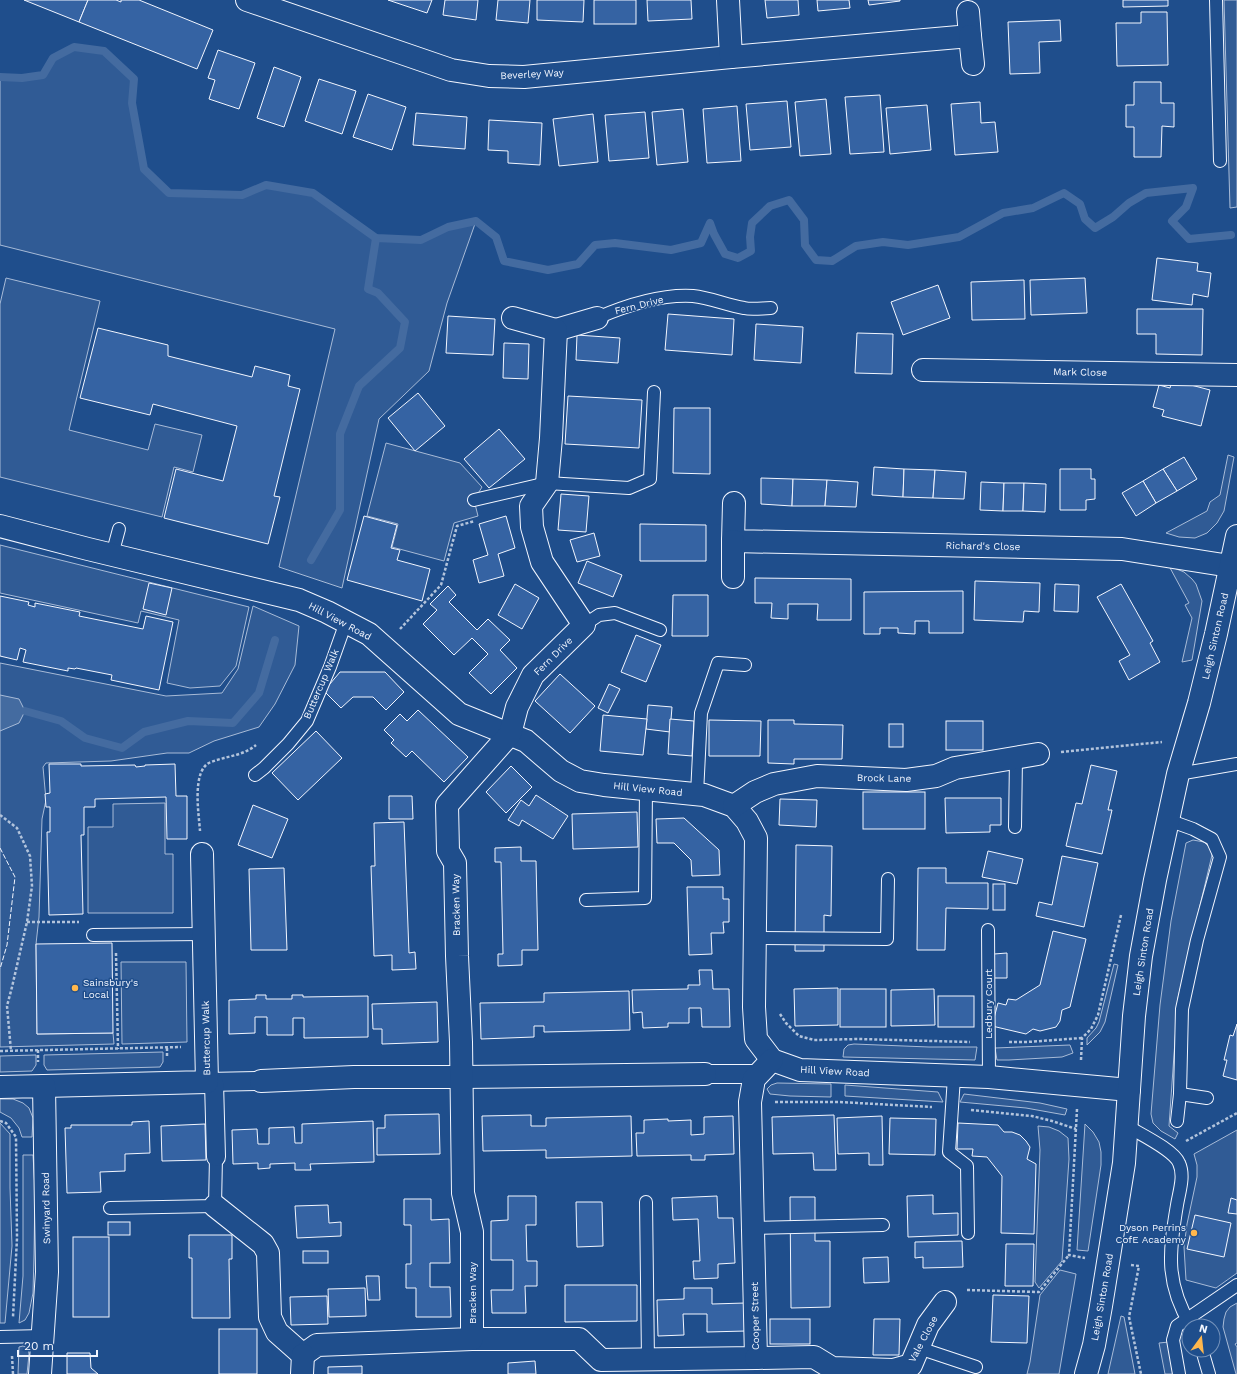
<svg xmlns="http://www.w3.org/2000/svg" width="1237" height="1374" viewBox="0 0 1237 1374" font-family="'Work Sans',sans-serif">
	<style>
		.built { fill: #305b95; stroke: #a8bbd7 }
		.water { fill: #446ba0; stroke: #a8bbd7 }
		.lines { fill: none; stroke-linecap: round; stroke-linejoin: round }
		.stream { stroke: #446ba0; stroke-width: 8 }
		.building { fill: #3563a3; stroke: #f2f6ff }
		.service-casing { stroke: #f2f6ff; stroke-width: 14 }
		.pedestrian-casing { stroke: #f2f6ff; stroke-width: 20 }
		.minor-casing { stroke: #f2f6ff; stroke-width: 24 }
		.secondary-casing { stroke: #f2f6ff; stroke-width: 24 }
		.path { stroke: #b3c4dc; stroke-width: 2.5; stroke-dasharray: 3 2; stroke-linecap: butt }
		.service { stroke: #1f4e8c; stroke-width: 12 }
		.pedestrian { stroke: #1f4e8c; stroke-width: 18 }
		.minor { stroke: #1f4e8c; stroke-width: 22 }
		.secondary { stroke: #1f4e8c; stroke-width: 22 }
		.fence { stroke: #f2f6ff; stroke-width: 1; stroke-dasharray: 5 2; stroke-linecap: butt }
		.poi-dot { fill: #ffb74d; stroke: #1f4e8c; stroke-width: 1.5 }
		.labels { text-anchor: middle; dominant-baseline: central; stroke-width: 3; stroke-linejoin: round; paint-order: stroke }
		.street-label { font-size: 10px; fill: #f2f6ff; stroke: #1f4e8c }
		.poi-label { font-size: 10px; fill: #f2f6ff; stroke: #1f4e8c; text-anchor: start }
	</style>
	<rect width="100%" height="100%" fill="#1f4e8c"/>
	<g class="built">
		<path d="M1224 0H1237V207L1230 208Z"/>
		<path d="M74 47 104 51 134 79 132 103 144 169 170 193 242 195 266 185H277L313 193 376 238 421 240 444 229 476 221 447 303 429 371 379 419 342 588 279 567 335 329 0 245V77L22 78 43 75 53 58Z"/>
		<path d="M6 278 100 301 69 430 148 450 155 424 202 435 193 472 174 467 162 517 0 477V304Z"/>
		<path d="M386 443 460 463 482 487 474 500 478 516 454 523 444 561 392 547 398 524 367 516Z"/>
		<path d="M1228 455 1234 457 1224 511 1217 523 1207 533 1195 538 1179 537 1166 533 1207 511 1210 502 1220 495Z"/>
		<path d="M0 545 249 607 236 666 220 686 190 688 167 683 179 620 141 611 138 623 0 593Z"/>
		<path d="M1169 566 1184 572 1192 579 1196 584 1202 601 1192 660 1182 662 1192 618 1185 605 1189 603Z"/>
		<path d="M253 606 299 626 295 665 275 704 259 727 214 741 189 753H167L111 761 46 763 43 767 46 800 42 819 39 917 36 944 37 1034 113 1033 114 1044 0 1047V663L166 696 222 693 238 669Z"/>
		<path d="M165 803V854H173V913H88V827H113V804Z"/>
		<path d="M1193 840 1204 842 1211 849 1212 855 1178 998 1169 1126 1178 1133 1175 1139 1161 1131 1153 1123 1151 1114 1160 1005 1171 921 1186 843Z"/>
		<path d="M121 962H186L187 1042 122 1044Z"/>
		<path d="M1114 964 1118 965 1105 1022 1100 1032 1087 1045V1038L1096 1028 1099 1022Z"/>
		<path d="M854 1044 929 1047H977L975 1060 843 1057 844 1049 848 1045Z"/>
		<path d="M1070 1045 1073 1053 1062 1057 1009 1060H997L995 1048Z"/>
		<path d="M163 1052V1062L160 1067 47 1070 44 1065V1055Z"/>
		<path d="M36 1055V1065L32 1071 0 1072V1056Z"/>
		<path d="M777 1083 831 1084V1097L790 1096 770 1094 767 1089 771 1085Z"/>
		<path d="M845 1085 938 1092 943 1102 845 1096Z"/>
		<path d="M964 1094 1040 1103 1067 1109 1065 1115 1026 1108 960 1102Z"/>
		<path d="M0 1099H13L23 1103 29 1108 33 1118 32 1137H22L19 1128 11 1118 0 1112Z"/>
		<path d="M0 1123 10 1134V1188L12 1246 5 1323H0Z"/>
		<path d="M1085 1124 1093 1132 1099 1142 1101 1152V1165L1088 1251 1077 1250Z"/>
		<path d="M1038 1126 1049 1127 1059 1131 1068 1138 1069 1159 1062 1261 1039 1288 1035 1282 1040 1150Z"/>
		<path d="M1237 1130V1273L1216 1288 1186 1280 1184 1247 1187 1224 1197 1177V1165L1194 1154Z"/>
		<path d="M23 1155H33L35 1189 34 1254 33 1293 29 1313 25 1320 19 1323 23 1276Z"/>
		<path d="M1060 1270 1076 1274 1059 1374H1027L1030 1362 1040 1295Z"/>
		<path d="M1237 1303V1343L1235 1344 1237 1347V1374H1236L1223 1327 1224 1319 1226 1312 1230 1307Z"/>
		<path d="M1121 1316 1124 1317 1135 1374H1108Z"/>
		<path d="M1169 1342 1175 1374H1165L1159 1343Z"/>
		<path d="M23 1346 28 1348 29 1354 27 1374H18L19 1347Z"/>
	</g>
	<path class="water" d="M0 695 19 699 25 711 19 723 0 731Z"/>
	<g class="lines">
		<g class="stream">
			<path d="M0 77 22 78 43 75 53 58 74 47 104 51 134 79 132 103 144 169 169 193 242 195 266 185 313 193 376 238 421 240 448 227 476 221 496 237 504 261 548 270 578 264 595 245 615 243 671 250 701 243 710 223 714 234 725 254 738 258 751 251 750 237 752 223 770 206 789 200 804 220 805 245 816 260 832 261 856 246 883 242 908 245 959 237 1003 213 1033 208 1064 193 1080 204 1085 219 1095 228 1113 217 1129 203 1146 193 1193 188 1186 207 1172 221 1189 239 1231 235"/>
			<path d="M311 560 340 510V434L359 386 400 348 405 322 378 293 368 289 376 238"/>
			<path d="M25 711 61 721 85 738 122 748 144 732 188 721 233 723 259 693 275 640"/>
		</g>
	</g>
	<g class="building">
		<path d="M24 0H88L79 22Z"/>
		<path d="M88 0H116L121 2V0H139L213 30 197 69 79 22Z"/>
		<path d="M388 0H432L427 13Z"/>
		<path d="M445 0H478L476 20 443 15Z"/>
		<path d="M498 0H530L528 23 496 20Z"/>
		<path d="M537 0H584L583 22 537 20Z"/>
		<rect x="594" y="0" width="42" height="24"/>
		<path d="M647 0H691L692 19 648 21Z"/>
		<path d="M765 0H798L799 15 767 18Z"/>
		<path d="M817 0H849L850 8 818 11Z"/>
		<path d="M868 0H900V1L869 5Z"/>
		<path d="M1123 0H1168V6L1123 7Z"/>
		<path d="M1141 12H1167L1168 65 1117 66 1116 23H1141Z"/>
		<path d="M1060 20 1061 41 1039 42 1040 73 1010 74 1008 22Z"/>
		<path d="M218 50 255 63 239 109 209 99 215 80 208 78Z"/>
		<path d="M274 67 301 77 284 127 257 118Z"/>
		<path d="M319 79 356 91 342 134 305 121Z"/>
		<path d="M1134 82H1161V103H1174V127L1162 126 1161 157H1134V127H1126V105H1134Z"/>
		<path d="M368 94 406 107 392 150 353 137Z"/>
		<path d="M880 95 884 152 850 154 845 97Z"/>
		<path d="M826 99 831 154 800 156 795 102Z"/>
		<path d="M787 101 791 147 750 150 746 104Z"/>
		<path d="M980 102 981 123 995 122 998 152 955 155 951 104Z"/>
		<path d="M927 105 931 150 890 154 886 108Z"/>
		<path d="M737 106 741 161 707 163 703 109Z"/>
		<path d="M683 109 688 162 657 165 652 112Z"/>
		<path d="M645 112 649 158 609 161 605 115Z"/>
		<path d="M416 113 467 117 465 149 413 145Z"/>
		<path d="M593 114 598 162 559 166 553 119Z"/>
		<path d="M489 120 542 123 540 165 508 163V151L488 150Z"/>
		<path d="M1157 258 1198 263 1197 271 1211 273 1208 297 1193 294 1192 305 1152 300Z"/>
		<path d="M1085 278 1087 313 1031 315 1030 280Z"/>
		<path d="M1024 280 1025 319 972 320 971 282Z"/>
		<path d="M938 285 950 318 903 335 891 302Z"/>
		<path d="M1137 309H1203L1202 355 1156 354V334H1137Z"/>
		<path d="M668 314 734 319 732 355 665 350Z"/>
		<path d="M448 316 495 319 493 355 446 353Z"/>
		<path d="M756 324 803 327 801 363 754 360Z"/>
		<path d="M98 328 168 345V356L252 377 255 366 290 375 288 386 300 389 274 496 280 497 268 544 164 518 176 469 223 481 237 426 153 404 150 415 80 398Z"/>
		<path d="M857 333 893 334 892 374 855 373Z"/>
		<path d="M577 335 620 338 618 363 576 360Z"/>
		<path d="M504 343 529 344 528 379 503 378Z"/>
		<path d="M1172 380 1210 390 1201 426 1162 416 1164 410 1153 407 1159 385 1170 388Z"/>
		<path d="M418 393 445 426 415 451 388 418Z"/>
		<path d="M568 396 642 400 639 448 565 444Z"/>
		<path d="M674 408H710V474L673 473Z"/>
		<path d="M499 429 525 459 489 488 464 459Z"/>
		<path d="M1184 457 1197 479 1177 491 1163 469Z"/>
		<path d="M874 467 904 469 903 497 872 495Z"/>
		<path d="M904 469 935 470 933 498 903 497Z"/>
		<path d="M1060 469H1091V479H1095V499L1086 500V510H1060Z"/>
		<path d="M1163 469 1177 491 1156 503 1143 481Z"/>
		<path d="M935 470 966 472 964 499 933 498Z"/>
		<path d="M761 478 793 479 792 506 761 504Z"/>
		<path d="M793 479 827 480 825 506H792Z"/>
		<path d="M827 480 858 482 856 507 825 506Z"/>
		<path d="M1143 481 1156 503 1136 516 1122 493Z"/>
		<path d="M981 482 1004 483 1003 511 980 510Z"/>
		<path d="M1004 483H1024L1023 511H1003Z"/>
		<path d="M1024 483 1046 484 1045 512 1023 511Z"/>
		<path d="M561 494 589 496 586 532 558 530Z"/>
		<path d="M364 516 397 525 391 548 400 550 397 560 430 569 422 601 347 580Z"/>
		<path d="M506 516 515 548 498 554 504 576 479 583 473 560 488 555 479 524Z"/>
		<path d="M640 524 706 525V561H640Z"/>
		<path d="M594 533 600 556 577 562 570 540Z"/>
		<path d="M587 561 622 575 613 597 578 583Z"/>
		<path d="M755 578 851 579V620H817L818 604H788V619L771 618 772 603H755Z"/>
		<path d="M975 581 1040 583 1039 612 1024 611 1023 622 974 620Z"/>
		<path d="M149 583 172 588 166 615 143 609Z"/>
		<path d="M515 584 539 598 522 629 498 615Z"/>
		<path d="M1055 584 1079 585 1078 612 1054 611Z"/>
		<path d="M1121 584 1153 641 1150 643 1160 662 1129 680 1119 661 1130 655 1097 597Z"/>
		<path d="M448 586 456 595 449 602 477 630 488 619 510 640 500 650 517 668 491 694 469 673 488 654 472 638 454 655 423 624 437 610 430 604Z"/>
		<path d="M963 591V633H929V621H915V634L898 633V628H880V634H864V592Z"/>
		<path d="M673 595H708V636H672Z"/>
		<path d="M0 596 29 602 28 605 35 607V603L80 612 79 616 143 629 146 616 173 622 159 690 111 680 112 675 76 668 75 669 68 668V671L23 662 26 650 20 648 17 660 0 656Z"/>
		<path d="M636 635 661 645 646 682 621 672Z"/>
		<path d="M340 672H385L404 692 386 710 373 697H353L341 708 324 691Z"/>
		<path d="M560 674 595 706 570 733 535 701Z"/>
		<path d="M609 684 620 689 608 713 598 708Z"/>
		<path d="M648 705 672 707 670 732 646 729Z"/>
		<path d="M418 710 468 757 444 782 412 751 406 757 391 743 394 740 384 730 400 714 407 721Z"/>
		<path d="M603 715 647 719 643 755 600 751Z"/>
		<path d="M670 719 694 721 692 756 668 754Z"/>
		<path d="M709 720 761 721 760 756H709Z"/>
		<path d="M768 720H794V724L843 725 842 759H794V764L768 763Z"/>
		<rect x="946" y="721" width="37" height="29"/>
		<rect x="889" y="724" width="14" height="23"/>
		<path d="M316 731 342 758 298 800 272 773Z"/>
		<path d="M49 764H81V766L135 765 136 767 145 766V765L175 764 176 796H187V839H167L166 797 95 799V807H84V835H81L83 914 49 915 47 832H50V807H46L45 794 50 793Z"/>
		<path d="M1091 765 1117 771 1108 810H1112L1102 854 1066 846 1076 803 1082 804Z"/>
		<path d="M511 766 532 787 506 813 486 792Z"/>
		<rect x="863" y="792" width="62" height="37"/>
		<path d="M536 795 568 816 553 839 522 820 519 826 508 820 521 800 529 806Z"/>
		<path d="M389 796H412L413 819H389Z"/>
		<path d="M945 798H1001V825H990V832L946 833Z"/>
		<path d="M780 799 817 800 816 827 779 825Z"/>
		<path d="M253 805 288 819 272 858 238 845Z"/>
		<path d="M637 812 638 847 573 849 572 814Z"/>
		<path d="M684 818 719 850 720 875 692 876 691 860 674 843H657L656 819Z"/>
		<path d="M404 822 409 953 415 952 416 969 392 970V955L374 956 371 866H375L374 823Z"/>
		<path d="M796 845 832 846 831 916 824 915V951H795Z"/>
		<path d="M521 847V861H536L538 950H522V965L498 966V954H503L501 862H495V848Z"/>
		<path d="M988 851 1023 859 1017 884 982 877Z"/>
		<path d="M1062 856 1098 863 1084 927 1036 916 1039 902 1052 905Z"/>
		<path d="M284 868 287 950H251L249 869Z"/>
		<path d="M918 868H946V883H988V909L946 908 945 950H917Z"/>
		<rect x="993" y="884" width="12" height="26"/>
		<path d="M687 887H723V899H729V922H723L724 933H711L712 954 689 955Z"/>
		<path d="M1053 931 1086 939 1070 1007 1062 1010 1060 1021 1056 1027 1040 1031 1033 1029 1026 1034 992 1026 998 1003 1006 1005 1008 999 1016 1000 1040 985Z"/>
		<path d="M112 943 113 1033 37 1034 36 944Z"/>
		<path d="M1007 953V978H994V954Z"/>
		<path d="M699 970H712L713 989H729L730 1027H702L701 1008H689V1023H668V1027L643 1028 642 1012 633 1013 632 990 688 989V985H700Z"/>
		<path d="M838 988V1025L795 1026 794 989Z"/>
		<rect x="840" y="989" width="46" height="38"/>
		<path d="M934 989 935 1025 891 1026V990Z"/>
		<path d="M629 991 630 1030 544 1032V1026H534V1037L481 1039 480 1003 544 1002V993Z"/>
		<path d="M256 995H266V999H292V995H303V997L368 996V1037L304 1038V1018H293V1035H267V1017H255V1033L229 1034V1000L256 999Z"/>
		<rect x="938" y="996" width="36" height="31"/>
		<path d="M437 1002 438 1042 382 1044V1029H373L372 1004Z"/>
		<path d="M1237 1024V1080L1223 1076 1227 1060H1224L1230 1035 1233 1036Z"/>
		<path d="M439 1114 440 1154 377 1155V1128H385V1115Z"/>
		<path d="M531 1115V1126H546V1118L631 1116 632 1156 546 1158V1150L483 1151 482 1116Z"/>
		<path d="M834 1115 836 1170H814L813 1153 773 1154 772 1117Z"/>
		<path d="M733 1116 734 1154 705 1155V1160H691V1155L637 1156 636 1133H644V1120L668 1119V1121L691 1120V1135L704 1134V1117Z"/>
		<path d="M882 1116 883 1165H869V1153L838 1154 837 1118Z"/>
		<path d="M890 1118 936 1119 935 1155 889 1154Z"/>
		<path d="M149 1121 150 1153 125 1154V1171L100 1172 101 1192 67 1193 65 1128H71V1125H132V1122Z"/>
		<path d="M373 1121 374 1162 310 1164 311 1170H295V1163L270 1164V1168L258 1169V1163L233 1164 232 1130 257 1129 258 1144H269V1128L294 1127 295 1143H302V1124Z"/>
		<path d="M958 1123 998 1125 1004 1132H1012L1020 1135 1026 1141 1030 1147 1027 1159 1036 1164 1034 1234 1001 1233 1002 1176 987 1157 972 1156 973 1149H957Z"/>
		<path d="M205 1124 206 1160 162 1161 161 1126Z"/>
		<path d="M933 1195V1214L958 1213V1235L908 1237 907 1196Z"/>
		<path d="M508 1196H536V1225H526L527 1261H537V1286H525L526 1313H492L491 1290H513V1260H491V1221L508 1220Z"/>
		<path d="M717 1196 718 1218H733L735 1263 718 1264V1278L694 1279 693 1261H700L698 1219 673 1220 672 1198Z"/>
		<path d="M790 1197H815V1241H830V1307L791 1308Z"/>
		<path d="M1231 1198 1237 1200V1214L1228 1213Z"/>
		<path d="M404 1199H431V1220L449 1219 450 1263H430V1287H450L451 1317H416V1288H406V1264H411V1225H404Z"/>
		<path d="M576 1202H602L603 1246 577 1247Z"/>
		<path d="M328 1205 329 1223 341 1222V1236L297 1238 295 1206Z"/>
		<path d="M1195 1215 1231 1223 1224 1257 1187 1249Z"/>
		<rect x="108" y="1222" width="22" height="13"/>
		<path d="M189 1235H232V1259H229L230 1318H192V1258H189Z"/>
		<rect x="73" y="1237" width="36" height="80"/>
		<path d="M962 1241 963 1267 923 1268V1257L915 1258V1242Z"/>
		<path d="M1006 1244H1034L1033 1286H1005Z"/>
		<rect x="303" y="1251" width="25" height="12"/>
		<path d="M888 1257 889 1282 864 1283 863 1258Z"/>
		<path d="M366 1276H379L380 1300H368Z"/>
		<path d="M565 1285H637V1321L565 1322Z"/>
		<path d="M365 1288 366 1316 329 1317 328 1289Z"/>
		<path d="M684 1288H712V1304L745 1303 746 1331 707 1332V1314H683L684 1335 658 1336 657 1300 684 1299Z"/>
		<path d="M993 1295 1029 1296 1027 1343 991 1342Z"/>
		<path d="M327 1296 328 1324 291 1325 290 1297Z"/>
		<rect x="770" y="1319" width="40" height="25"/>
		<path d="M874 1319H900L899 1355H873Z"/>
		<rect x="219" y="1329" width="38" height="45"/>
		<path d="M67 1353H90L91 1368 98 1374H67Z"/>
		<path d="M535 1361 536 1374H508V1363Z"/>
		<path d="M362 1366V1374H328V1367Z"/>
	</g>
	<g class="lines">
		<g class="service-casing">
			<g id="service">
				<path d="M1216 0 1220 161"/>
				<path d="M597 318C627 305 660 294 693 296 711 298 726 305 744 308 752 310 763 308 771 308"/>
				<path d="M474 500 547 483 629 488 650 479 654 392"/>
				<path d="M112 555 119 529"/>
				<path d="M584 625 599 615 615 613 660 630"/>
				<path d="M1178 774 1237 764"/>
				<path d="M255 775 264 768 288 744 307 721 330 667 346 622"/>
				<path d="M697 794 701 713 718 663 745 665"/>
				<path d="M1168 820 1193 829 1212 839 1220 857 1197 940 1182 1009 1180 1094 1177 1121"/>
				<path d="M1015 827 1016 758"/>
				<path d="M586 900 645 898 646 789"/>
				<path d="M988 930 989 1077"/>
				<path d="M93 935 203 934"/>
				<path d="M756 938 887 939 888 879"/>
				<path d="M954 1077 949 1152 967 1166 968 1233"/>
				<path d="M1180 1094 1207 1098"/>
				<path d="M1127 1126C1140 1134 1174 1150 1179 1163 1185 1176 1179 1192 1177 1205 1169 1252 1165 1283 1191 1326"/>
				<path d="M646 1202 648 1360"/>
				<path d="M110 1208 215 1206 216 1157"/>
				<path d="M753 1228 883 1225"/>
				<path d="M0 1337 43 1336"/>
				<path d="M919 1348 976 1367"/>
				<path d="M1202 1350 1209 1374"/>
				<path d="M1179 1374 1173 1340 1177 1326 1237 1285"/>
			</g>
		</g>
		<g class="pedestrian-casing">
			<g id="pedestrian">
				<path d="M705 1074H759"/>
				<path d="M207 1082 261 1081"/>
				<path d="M214 1082 216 1157"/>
			</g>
		</g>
		<g class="minor-casing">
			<g id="minor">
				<path d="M247 0 451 70 489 76 524 77 731 57"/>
				<path d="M728 0 731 57 970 36 968 12"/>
				<path d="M970 36 973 64"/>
				<path d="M556 330 597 318"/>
				<path d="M923 370 1237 375"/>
				<path d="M734 503 733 541 1122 549 1230 566"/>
				<path d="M0 526 88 549 299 600 327 612 369 634 459 714 526 741 561 771 580 781 604 785 704 795 734 806 747 821 756 838 754 1007 756 1039 772 1060 800 1070 989 1077 1129 1090"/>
				<path d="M733 577V541"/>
				<path d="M734 806 755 792 774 784 817 776 906 780 936 776 955 768 1038 754"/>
				<path d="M261 1081 354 1077H461L705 1074"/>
				<path d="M44 1086 207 1082 202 854"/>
				<path d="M0 1087 44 1086 47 1272 40 1374"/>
				<path d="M215 1206 263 1244 268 1253 270 1317 277 1332 303 1355"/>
				<path d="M472 1339H579L601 1360 756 1358 750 1102 754 1079 772 1060"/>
				<path d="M303 1355 317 1345 472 1339V1232L463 1193 461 1042 457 956 455 863 448 851 447 805 510 734 517 707 533 675 584 625 542 562 532 527 531 506 547 483 551 438 556 330 513 318"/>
				<path d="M756 1358 814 1357 832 1368 893 1370 911 1365 928 1325 945 1302"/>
				<path d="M302 1374 303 1355"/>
			</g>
		</g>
		<g class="secondary-casing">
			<path id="secondary" d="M1086 1374 1094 1345 1101 1306 1124 1163 1134 1016 1141 956 1155 880 1178 774 1199 703 1216 634 1237 536"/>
		</g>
		<g class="path">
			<path d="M400 629 441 585 457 526 475 521"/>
			<path d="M1061 752 1162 742"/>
			<path d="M0 815 17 828 30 856 32 886 27 922 12 987 7 1006 11 1051"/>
			<path d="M200 831C199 815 191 769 211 762 226 756 243 756 256 745"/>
			<path d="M27 922H79"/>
			<path d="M116 953 118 1049"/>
			<path d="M780 1014 786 1023 799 1036 814 1040 859 1039 970 1042"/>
			<path d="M1009 1042H1027L1082 1038"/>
			<path d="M167 1048V1058"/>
			<path d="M38 1050V1062"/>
			<path d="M0 1051 181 1047"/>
			<path d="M1081 1060 1082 1038 1091 1029 1098 1015 1121 915"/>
			<path d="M775 1102H839L932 1107"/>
			<path d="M1077 1109 1069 1255 1085 1258"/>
			<path d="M971 1110 1032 1116 1052 1121 1076 1129"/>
			<path d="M0 1121 6 1123 16 1137 17 1238 13 1317"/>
			<path d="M1186 1141 1237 1113"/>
			<path d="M1131 1265 1139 1266 1129 1317 1141 1374"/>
			<path d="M967 1290 1039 1292 1069 1255"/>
			<path d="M12 1356 13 1374"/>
		</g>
		<use href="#service" class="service"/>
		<use href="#pedestrian" class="pedestrian"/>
		<use href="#minor" class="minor"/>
		<use href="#secondary" class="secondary"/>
		<path class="fence" d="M0 848 15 877 7 945 0 969"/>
	</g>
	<g class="poi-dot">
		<circle cx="75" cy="988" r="4"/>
		<circle cx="1194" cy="1233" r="4"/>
	</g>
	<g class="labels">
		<g class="street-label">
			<text transform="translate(532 74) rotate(-3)">Beverley Way</text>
			<text transform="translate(639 305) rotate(-14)">Fern Drive</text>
			<text transform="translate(1080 372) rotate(1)">Mark Close</text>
			<text transform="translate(983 546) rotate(1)">Richard's Close</text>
			<text transform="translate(340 621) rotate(28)">Hill View Road</text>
			<text transform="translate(1215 636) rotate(-77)">Leigh Sinton Road</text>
			<text transform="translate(553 656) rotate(-45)">Fern Drive</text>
			<text transform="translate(321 684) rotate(-67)">Buttercup Walk</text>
			<text transform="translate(884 778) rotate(1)">Brock Lane</text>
			<text transform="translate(648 789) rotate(6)">Hill View Road</text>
			<text transform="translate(456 905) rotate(-91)">Bracken Way</text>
			<text transform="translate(1143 952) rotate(-81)">Leigh Sinton Road</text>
			<text transform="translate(988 1004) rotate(-90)">Ledbury Court</text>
			<text transform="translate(206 1038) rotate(-91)">Buttercup Walk</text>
			<text transform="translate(835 1071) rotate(3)">Hill View Road</text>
			<text transform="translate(46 1208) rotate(-91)">Swinyard Road</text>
			<text transform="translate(472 1293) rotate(-90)">Bracken Way</text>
			<text transform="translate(1102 1297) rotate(-80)">Leigh Sinton Road</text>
			<text transform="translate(755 1316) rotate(-91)">Cooper Street</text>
			<text transform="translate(923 1339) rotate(-62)">Vale Close</text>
		</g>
		<g class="poi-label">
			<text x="83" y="982">Sainsbury's<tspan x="83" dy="12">Local</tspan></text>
			<text x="1186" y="1227" text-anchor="end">Dyson Perrins<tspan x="1186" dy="12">CofE Academy</tspan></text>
		</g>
	</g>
	<g transform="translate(1201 1338) rotate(15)"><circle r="19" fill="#1f4e8c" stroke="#7391ba"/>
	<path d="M0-3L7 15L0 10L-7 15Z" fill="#ffb74d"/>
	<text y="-6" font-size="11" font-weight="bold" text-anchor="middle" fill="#f2f6ff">N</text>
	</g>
	<path d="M18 1350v6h79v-6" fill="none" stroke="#f2f6ff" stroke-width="2"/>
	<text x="24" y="1350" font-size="12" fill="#f2f6ff" stroke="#1f4e8c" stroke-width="3" paint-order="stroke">20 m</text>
</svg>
